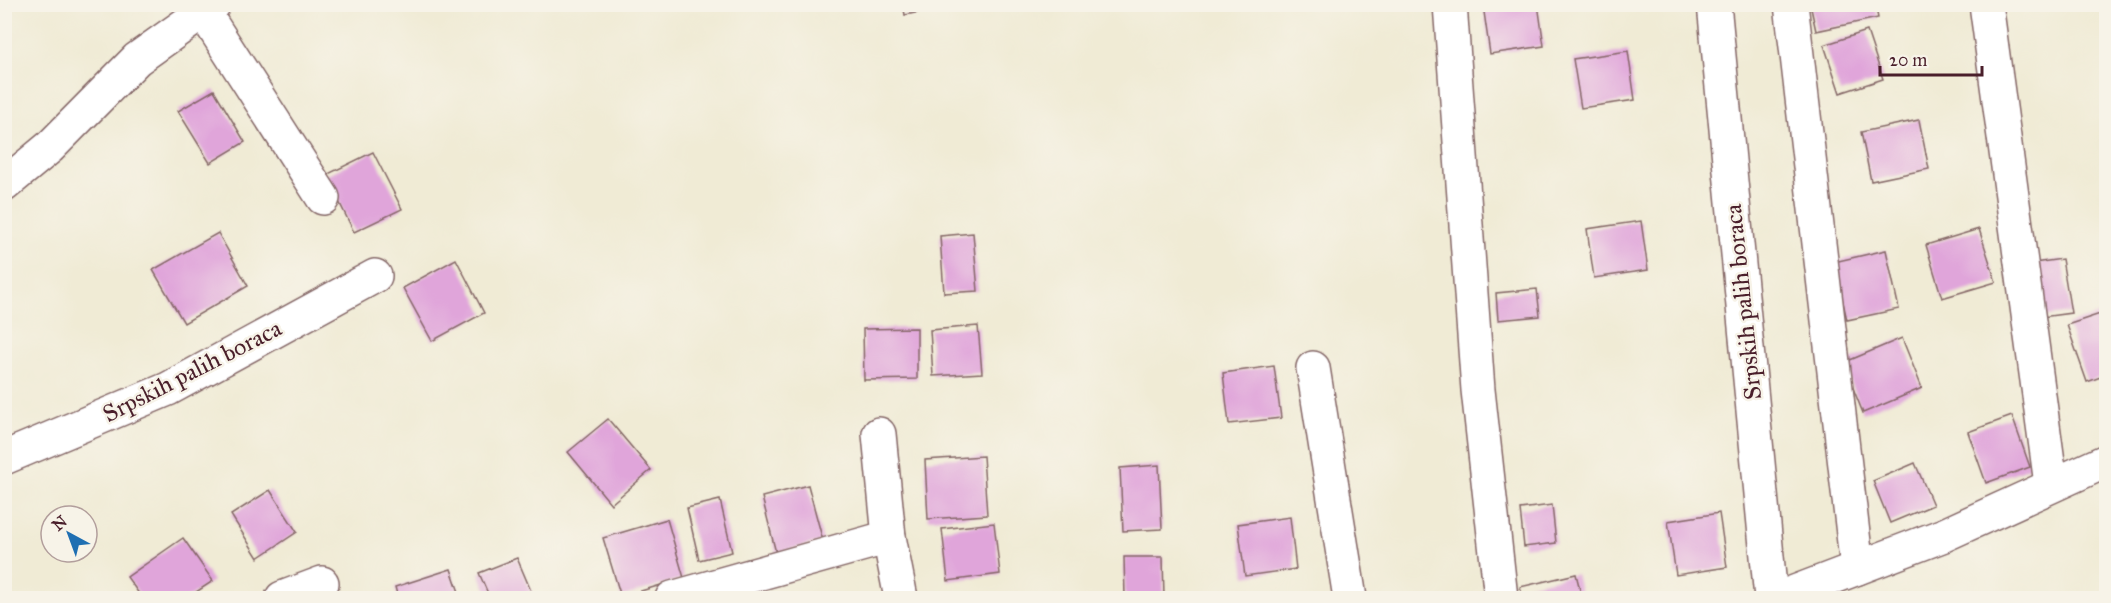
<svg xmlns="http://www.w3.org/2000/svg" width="2111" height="603" viewBox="0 0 2111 603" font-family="'IM FELL Great Primer',serif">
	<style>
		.building { fill: #e0a5da }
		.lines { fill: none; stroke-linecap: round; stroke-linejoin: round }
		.minor-casing { stroke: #846666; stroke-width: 36 }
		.minor { stroke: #fff; stroke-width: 33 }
		.labels { text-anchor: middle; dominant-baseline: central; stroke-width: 5; stroke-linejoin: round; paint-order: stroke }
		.street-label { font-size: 24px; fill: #4a1f2b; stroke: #f7f3e8 }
	</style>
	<rect width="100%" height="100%" fill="#f7f3e8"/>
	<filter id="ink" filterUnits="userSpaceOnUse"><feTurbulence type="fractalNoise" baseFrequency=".0167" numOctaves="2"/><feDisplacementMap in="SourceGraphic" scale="12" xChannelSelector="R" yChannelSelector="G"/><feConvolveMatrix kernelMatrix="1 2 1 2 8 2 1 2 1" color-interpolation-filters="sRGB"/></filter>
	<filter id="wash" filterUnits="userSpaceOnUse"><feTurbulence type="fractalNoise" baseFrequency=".008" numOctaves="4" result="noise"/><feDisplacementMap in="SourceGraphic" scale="24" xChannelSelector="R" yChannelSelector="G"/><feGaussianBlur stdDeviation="1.35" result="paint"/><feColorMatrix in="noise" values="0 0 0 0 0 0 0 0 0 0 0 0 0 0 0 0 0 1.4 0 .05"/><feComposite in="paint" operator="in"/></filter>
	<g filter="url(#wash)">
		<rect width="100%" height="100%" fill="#f0ebd5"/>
		<g id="blocks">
			<g class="building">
				<path d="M903 4H929L930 10 905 15Z"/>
				<path d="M1538 4 1544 46 1490 54 1483 5Z"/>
				<path d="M1810 4H1875L1878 18 1816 31Z"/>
				<path d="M1867 31 1883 79 1840 93 1824 45Z"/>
				<path d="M1628 51 1635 100 1581 108 1573 59Z"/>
				<path d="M214 90 245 142 210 163 178 111Z"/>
				<path d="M1919 120 1929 169 1871 181 1861 132Z"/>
				<path d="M373 152 402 209 354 232 326 175Z"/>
				<path d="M1641 221 1648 270 1594 278 1587 229Z"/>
				<path d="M1979 229 1996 282 1942 298 1926 245Z"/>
				<path d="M218 233 248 286 184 323 153 270Z"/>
				<path d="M973 233 978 291 944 293 940 236Z"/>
				<path d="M1886 250 1899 309 1847 320 1834 262Z"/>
				<path d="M456 259 484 313 432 341 403 288Z"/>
				<path d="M2062 259 2071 313 2042 317 2034 263Z"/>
				<path d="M1537 289 1540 316 1498 320 1496 293Z"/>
				<path d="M2106 312V375L2087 382 2067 325Z"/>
				<path d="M978 326 982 373 933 376 930 330Z"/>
				<path d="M917 328V379L864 380 863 329Z"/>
				<path d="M1902 338 1922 388 1863 413 1843 363Z"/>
				<path d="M1274 366 1281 418 1229 424 1223 373Z"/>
				<path d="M2012 416 2030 467 1986 483 1968 432Z"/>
				<path d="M608 419 651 470 611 504 568 452Z"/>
				<path d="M983 456 987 515 928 519 925 460Z"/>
				<path d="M1915 463 1933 505 1890 523 1873 481Z"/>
				<path d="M1159 465 1162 529 1123 531 1120 468Z"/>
				<path d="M808 485 823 541 776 553 762 497Z"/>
				<path d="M270 490 297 532 258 558 231 515Z"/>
				<path d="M720 500 732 552 699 560 687 508Z"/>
				<path d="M1552 505 1556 543 1524 547 1520 509Z"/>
				<path d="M1719 513 1727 567 1676 575 1668 521Z"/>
				<path d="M1290 517 1296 569 1245 576 1238 524Z"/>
				<path d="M667 519 684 578 621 597 603 538Z"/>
				<path d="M994 523 1000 574 948 581 942 529Z"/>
				<path d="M183 538 213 581 187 598H142L127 577Z"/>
				<path d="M1124 557H1163L1164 598H1125Z"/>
				<path d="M517 558 534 598H490L479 573Z"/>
				<path d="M451 569 461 598H398L395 587Z"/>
				<path d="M1576 574 1582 598H1523L1520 587Z"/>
			</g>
		</g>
	</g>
	<g filter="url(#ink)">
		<use href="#blocks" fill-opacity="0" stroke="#846666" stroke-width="1.5"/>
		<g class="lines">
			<g class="minor-casing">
				<g id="minor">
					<path d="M1450 4 1478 390 1501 598"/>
					<path d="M1714 4 1771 598"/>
					<path d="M1791 4 1857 568"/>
					<path d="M1986 4 2051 484"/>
					<path d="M203 11 323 198"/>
					<path d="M4 185 50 147 137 59 214 4"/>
					<path d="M1313 368 1350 598"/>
					<path d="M879 434 889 537 901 598"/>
					<path d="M4 458 168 389 375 276"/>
					<path d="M282 598 322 583"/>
					<path d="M672 598 889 537"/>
					<path d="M1779 598 1944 535 2106 461"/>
				</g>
			</g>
			<use href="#minor" class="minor"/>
		</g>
	</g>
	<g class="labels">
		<g class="street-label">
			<text transform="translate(1743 302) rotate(-96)">Srpskih palih boraca</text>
			<text transform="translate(192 371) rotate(-27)">Srpskih palih boraca</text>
		</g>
	</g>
	<rect width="2111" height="603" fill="none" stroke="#f7f3e8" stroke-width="24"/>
	<g transform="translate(69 534) rotate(319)"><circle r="28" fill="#f7f3e8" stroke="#b29e9c" stroke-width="1.5"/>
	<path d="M0-4.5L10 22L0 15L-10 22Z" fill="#1f6fb2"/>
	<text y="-9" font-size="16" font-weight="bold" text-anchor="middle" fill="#4a1f2b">N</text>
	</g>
	<path d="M1880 66v9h102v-9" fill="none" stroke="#4a1f2b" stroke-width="3"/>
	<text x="1889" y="66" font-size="18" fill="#4a1f2b" stroke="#f7f3e8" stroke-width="4.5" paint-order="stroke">20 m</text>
</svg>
